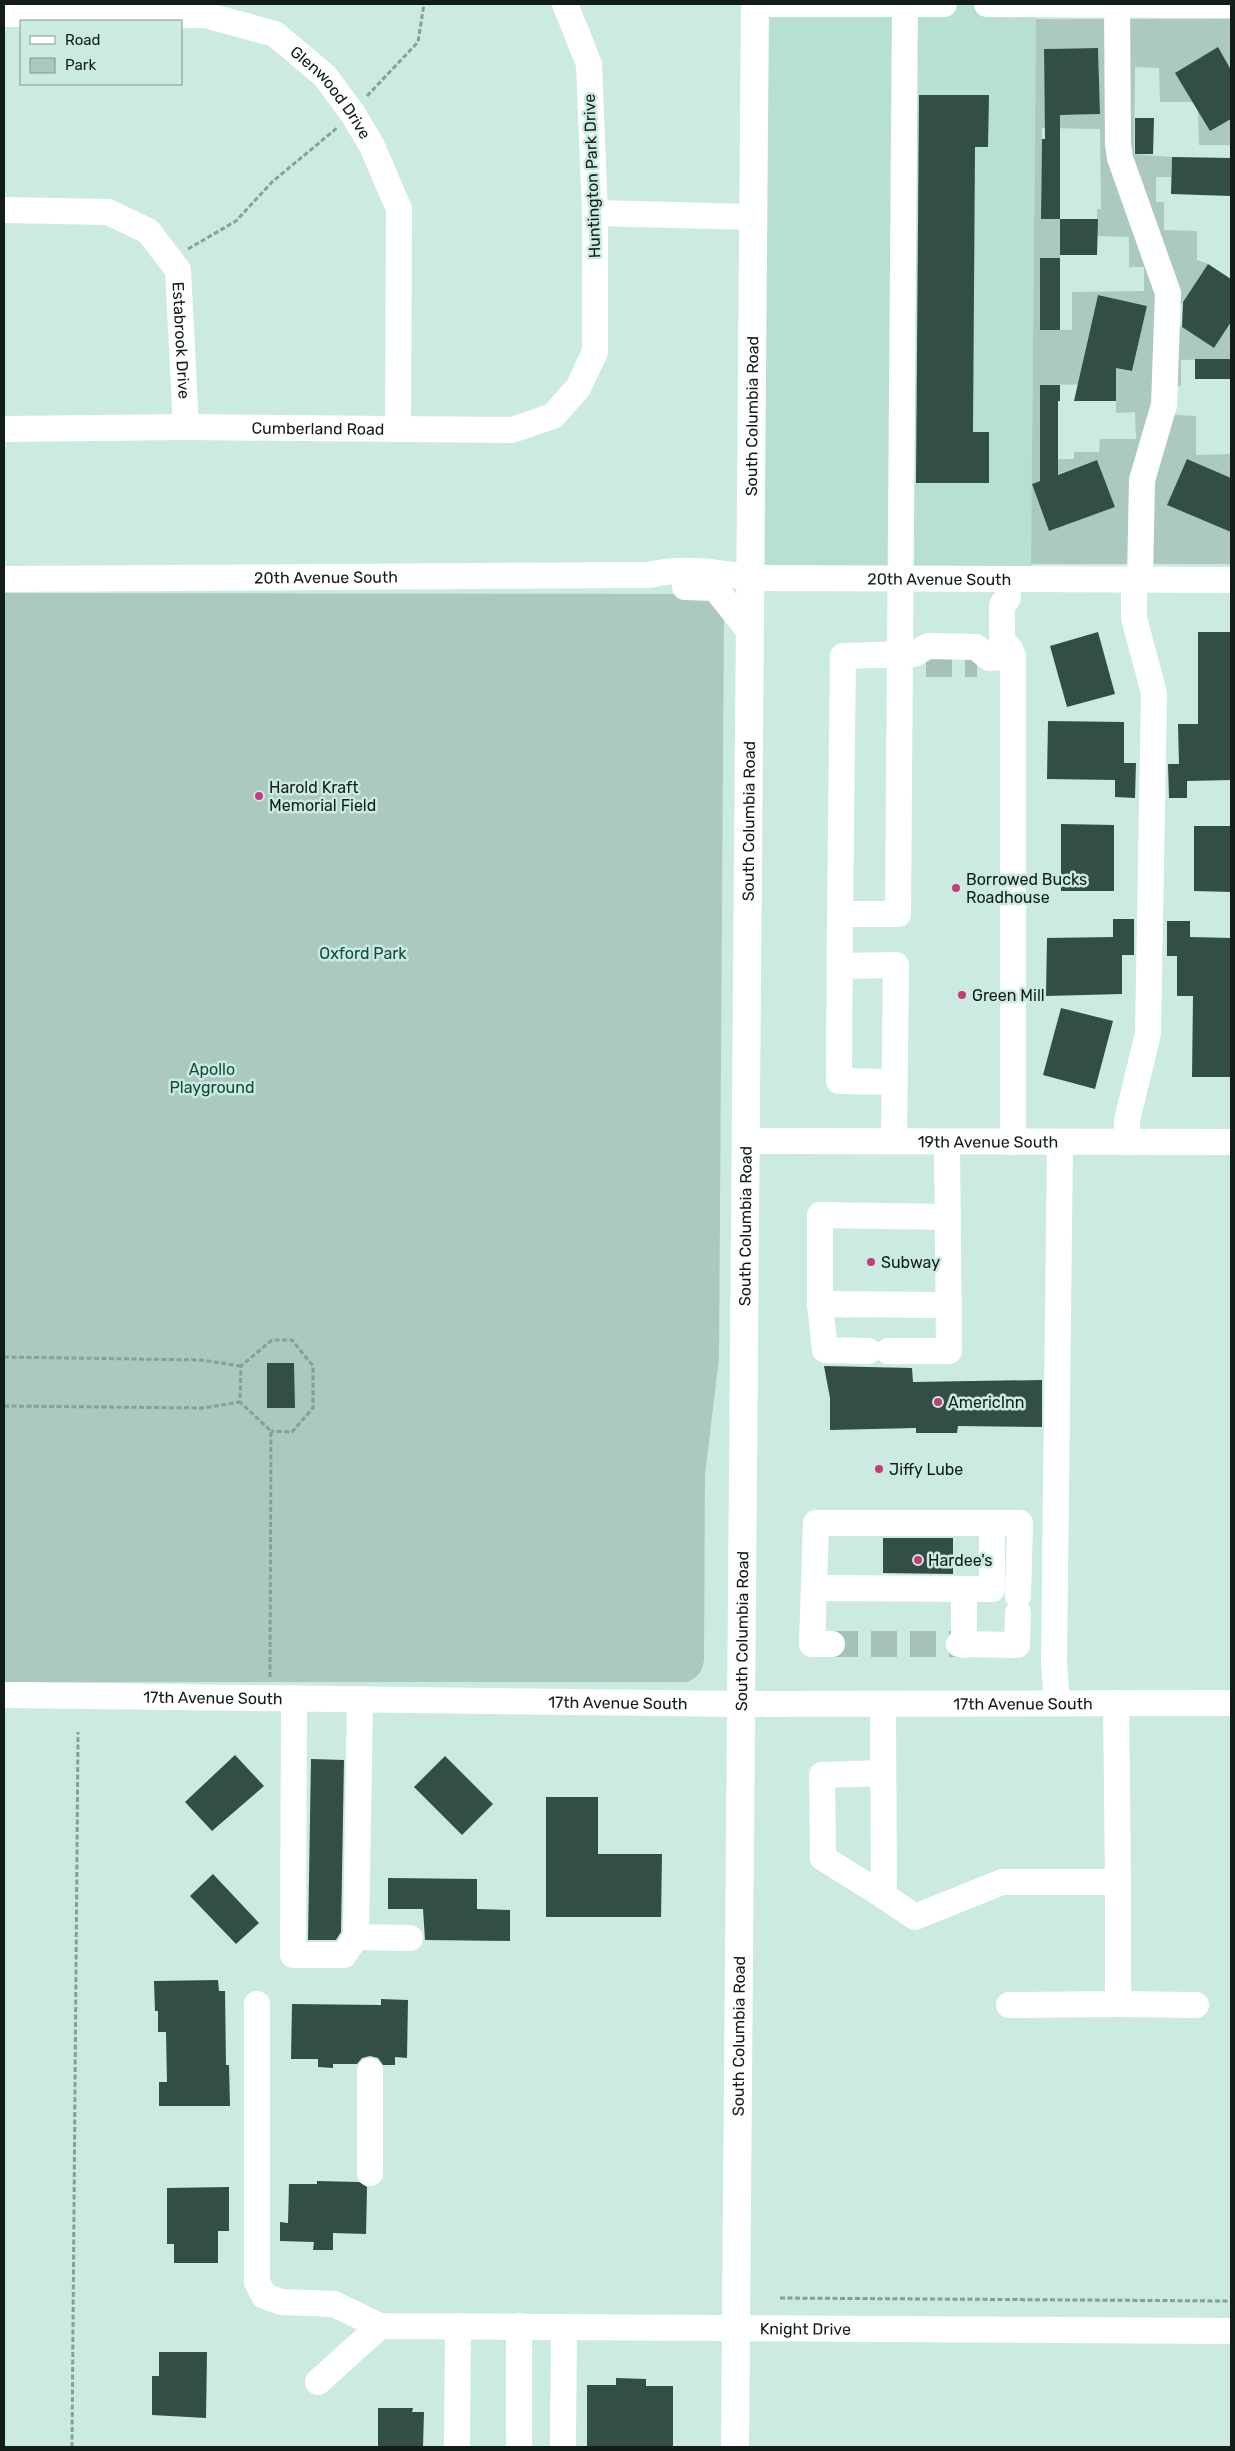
<svg xmlns="http://www.w3.org/2000/svg" width="1235" height="2451" viewBox="0 0 1235 2451" font-family="Rubik,sans-serif">
	<style>
		.built { fill: #b8dfd4 }
		.green { fill: #acc9c0; fill-rule: evenodd }
		.building { fill: #334e47 }
		.lines { fill: none; stroke-linecap: round; stroke-linejoin: round }
		.minor-tunnel { stroke: #a6c1b9; stroke-width: 26; stroke-dasharray: 26 13; stroke-linecap: butt }
		.path { stroke: #88a099; stroke-width: 3; stroke-dasharray: 5 2.5; stroke-linecap: butt }
		.minor { stroke: #fff; stroke-width: 26 }
		.major { stroke: #fff; stroke-width: 28 }
		.poi-dot { fill: #c43c7a; stroke: #cbeae1; stroke-width: 2 }
		.labels { text-anchor: middle; dominant-baseline: central; stroke-width: 5; stroke-linejoin: round; paint-order: stroke }
		.street-label { font-size: 16px; fill: #121d1a; stroke: #cbeae1 }
		.poi-label { font-size: 16px; fill: #121d1a; stroke: #cbeae1; text-anchor: start }
		.park-label { font-size: 16px; fill: #114a3f; stroke: #cbeae1 }
	</style>
	<rect width="100%" height="100%" fill="#cbeae1"/>
	<path class="built" d="M755 4H1036L1031 579 751 578Z"/>
	<g class="green">
		<path d="M1036 19H1231V70L1218 48 1193 102H1160L1159 68 1135 67 1134 154 1172 157 1171 177H1156V202H1164V230L1197 231V260L1208 264 1171 320 1214 348 1231 322V359L1181 360V386H1165L1162 414 1196 416V455L1231 454V478L1187 459 1167 505 1231 531V564H1031ZM1098 48 1100 114 1045 115 1044 49ZM1042 128 1100 129 1101 209H1097V236L1129 237V267H1144V291L1072 292V330L1040 329V258H1060V219H1041ZM1098 295 1147 306 1132 371 1083 361ZM1116 384V413L1135 412 1136 439H1100L1099 452H1074V459H1040V385ZM1097 460 1115 507 1049 531 1032 484Z"/>
		<path d="M1198 110 1210 131 1231 119V145H1199Z"/>
		<path d="M4 593 704 594 724 613 719 1358 705 1475 704 1660C702 1672 698 1677 688 1682H4Z"/>
	</g>
	<g class="building">
		<path d="M1218 47 1231 70V119L1210 131 1175 73Z"/>
		<path d="M1098 48 1100 114 1060 115V219H1041L1042 139H1045L1044 49Z"/>
		<path d="M919 95H989L988 147H975L973 432H989V483H916Z"/>
		<path d="M1135 118H1154L1153 154H1135Z"/>
		<path d="M1172 157 1231 158V196L1171 194Z"/>
		<path d="M1060 219H1098L1097 255H1060Z"/>
		<rect x="1040" y="258" width="20" height="72"/>
		<path d="M1208 264 1231 279V322L1214 348 1182 327 1183 302Z"/>
		<path d="M1098 295 1147 306 1132 371 1116 368V401H1074Z"/>
		<rect x="1195" y="359" width="36" height="20"/>
		<path d="M1040 385H1060V401H1058V475L1097 460 1115 507 1049 531 1032 484 1040 481Z"/>
		<path d="M1187 459 1231 478V532L1167 505Z"/>
		<path d="M1098 632 1115 694 1067 707 1050 646Z"/>
		<path d="M1198 632H1231V780L1187 781V798H1169L1168 764H1179L1178 724H1198Z"/>
		<path d="M1048 721 1124 722V763H1136L1135 798 1115 797V780L1047 779Z"/>
		<path d="M1061 824 1114 825V891H1061Z"/>
		<path d="M1194 826H1231V892L1194 891Z"/>
		<path d="M1113 919H1134V955H1122V994L1046 996 1047 938 1113 937Z"/>
		<path d="M1167 921H1190V937L1231 938V1077H1192L1193 996H1177V956H1167Z"/>
		<path d="M1061 1008 1113 1021 1095 1089 1043 1075Z"/>
		<path d="M267 1363H294L295 1408H267Z"/>
		<path d="M824 1366 912 1368 913 1382 1042 1380V1427L958 1426 957 1433H916V1428L830 1430V1398Z"/>
		<path d="M883 1538H953V1574L883 1573Z"/>
		<path d="M235 1755 264 1786 212 1831 185 1802Z"/>
		<path d="M445 1756 493 1804 462 1835 414 1787Z"/>
		<path d="M311 1759 344 1760 341 1932 336 1940H308Z"/>
		<path d="M546 1797H598V1854H662L661 1917H546Z"/>
		<path d="M213 1874 259 1923 236 1944 190 1896Z"/>
		<path d="M388 1878 477 1879V1909L510 1910V1941L425 1940 423 1909H388Z"/>
		<path d="M218 1980 219 1991H225L226 2065H229L230 2106H159V2082H167L166 2032H158V2011H155L154 1981Z"/>
		<path d="M381 1999 408 2000 407 2058 395 2057V2065H383L378 2058 370 2056 362 2058 357 2064H333V2068L318 2067V2059H291L292 2004 381 2005Z"/>
		<path d="M317 2181 359 2182 367 2187 366 2234 333 2233V2250H313L314 2242 280 2241V2222L288 2223 289 2184H317Z"/>
		<path d="M229 2187V2231H218V2263H174V2244H167V2188Z"/>
		<path d="M159 2352H207L206 2418 152 2415V2376H159Z"/>
		<path d="M616 2378 646 2379V2386H673V2447H587V2385H616Z"/>
		<path d="M378 2408H413L412 2412H424L423 2447H378Z"/>
	</g>
	<g class="lines">
		<g class="minor-tunnel">
			<path d="M926 664H977"/>
			<path d="M832 1644H959"/>
		</g>
		<g class="path">
			<path d="M367 96 418 42 424 4"/>
			<path d="M188 249 236 221 272 182 337 128"/>
			<path d="M4 1357 201 1360 241 1366"/>
			<path d="M4 1406 204 1408 240 1402"/>
			<path d="M270 1677 271 1431 240 1402 241 1366 272 1340H292L313 1366V1408L292 1432 271 1431"/>
			<path d="M780 2298 1231 2301"/>
			<path d="M72 2447 78 1732"/>
		</g>
		<g class="minor">
			<path d="M755 4H944"/>
			<path d="M905 4 898 914H840L843 656 914 654 928 646 976 647 989 658 1013 657"/>
			<path d="M987 4 1231 5"/>
			<path d="M1117 4 1118 144 1120 158 1168 293 1164 405 1142 480 1140 580"/>
			<path id="s1" d="M4 14 205 15 275 34 325 76 353 114 372 146 399 209 398 429"/>
			<path id="s2" d="M4 210 108 212 148 231 178 270 186 427"/>
			<path d="M595 213 753 217"/>
			<path id="s3" d="M4 429 186 427 512 430 553 416 578 388 595 352V213L589 64 565 4"/>
			<path id="s4" d="M4 579 649 575C683 567 716 572 751 578L1231 580"/>
			<path d="M1007 579 1008 598 1002 605V641L1010 649 1013 657V1142"/>
			<path d="M685 587 715 588 750 632"/>
			<path d="M840 914 839 1081 895 1082"/>
			<path d="M840 966 896 965 894 1141"/>
			<path id="s5" d="M746 1141 1231 1142"/>
			<path d="M1127 1142V1120L1148 1034 1154 693 1134 618V580"/>
			<path d="M948 1217 820 1215V1304L949 1305"/>
			<path d="M820 1304 825 1350 868 1351"/>
			<path d="M888 1351H949L947 1142"/>
			<path d="M814 1588 992 1589V1523"/>
			<path d="M832 1644H812L816 1523H1020L1018 1596"/>
			<path d="M959 1644 1017 1645 1018 1613"/>
			<path d="M964 1645V1589"/>
			<path id="s6" d="M4 1695 741 1704 1231 1703"/>
			<path d="M294 1698 293 1955H344L356 1937 360 1699"/>
			<path d="M1057 1703 1054 1663 1060 1142"/>
			<path d="M1116 1703 1118 1882"/>
			<path d="M883 1704 884 1896 823 1858 822 1775 883 1773"/>
			<path d="M884 1896 915 1917 1002 1882H1118V2004L1009 2005"/>
			<path d="M356 1937 410 1938"/>
			<path id="s7" d="M257 2004V2282L264 2296 282 2302 334 2304 380 2326 1231 2331"/>
			<path d="M1118 2004 1196 2005"/>
			<path d="M370 2071V2173"/>
			<path d="M519 2326V2447"/>
			<path d="M318 2382 380 2326"/>
			<path d="M457 2447 458 2326"/>
			<path d="M563 2447 564 2327"/>
		</g>
		<path class="major" id="s8" d="M735 2447 755 4"/>
	</g>
	<g class="poi-dot">
		<circle cx="259" cy="796" r="5"/>
		<circle cx="956" cy="888" r="5"/>
		<circle cx="962" cy="995" r="5"/>
		<circle cx="871" cy="1262" r="5"/>
		<circle cx="938" cy="1402" r="5"/>
		<circle cx="879" cy="1469" r="5"/>
		<circle cx="918" cy="1560" r="5"/>
	</g>
	<g class="labels">
		<g class="street-label">
			<text stroke="none"><textPath href="#s1" startOffset="355">Glenwood Drive</textPath></text>
			<text transform="translate(592 176) rotate(-92)">Huntington Park Drive</text>
			<text stroke="none"><textPath href="#s2" startOffset="268">Estabrook Drive</textPath></text>
			<text stroke="none"><textPath href="#s8" startOffset="2031">South Columbia Road</textPath></text>
			<text stroke="none"><textPath href="#s3" startOffset="314">Cumberland Road</textPath></text>
			<text stroke="none"><textPath href="#s4" startOffset="322">20th Avenue South</textPath></text>
			<text stroke="none"><textPath href="#s4" startOffset="936">20th Avenue South</textPath></text>
			<text stroke="none"><textPath href="#s8" startOffset="1626">South Columbia Road</textPath></text>
			<text stroke="none"><textPath href="#s5" startOffset="242">19th Avenue South</textPath></text>
			<text stroke="none"><textPath href="#s8" startOffset="1221">South Columbia Road</textPath></text>
			<text stroke="none"><textPath href="#s8" startOffset="816">South Columbia Road</textPath></text>
			<text stroke="none"><textPath href="#s6" startOffset="209">17th Avenue South</textPath></text>
			<text stroke="none"><textPath href="#s6" startOffset="614">17th Avenue South</textPath></text>
			<text stroke="none"><textPath href="#s6" startOffset="1019">17th Avenue South</textPath></text>
			<text stroke="none"><textPath href="#s8" startOffset="411">South Columbia Road</textPath></text>
			<text stroke="none"><textPath href="#s7" startOffset="841">Knight Drive</textPath></text>
		</g>
		<g class="poi-label">
			<text x="269" y="787">Harold Kraft<tspan x="269" dy="18">Memorial Field</tspan></text>
			<text x="966" y="879">Borrowed Bucks<tspan x="966" dy="18">Roadhouse</tspan></text>
			<text x="972" y="995">Green Mill</text>
			<text x="881" y="1262">Subway</text>
			<text x="948" y="1402">AmericInn</text>
			<text x="889" y="1469">Jiffy Lube</text>
			<text x="928" y="1560">Hardee's</text>
		</g>
		<g class="park-label">
			<text x="363" y="953">Oxford Park</text>
			<text x="212" y="1069">Apollo<tspan x="212" dy="18">Playground</tspan></text>
		</g>
	</g>
	<rect width="1235" height="2451" fill="none" stroke="#121d1a" stroke-width="10"/>
	<rect x="20" y="20" width="162" height="65" fill="#cbeae1" stroke="#819891"/>
	<rect x="30" y="36" width="25" height="8" fill="#ffffff" stroke="#819891"/>
	<text x="65" y="45" font-size="15" fill="#121d1a">Road</text>
	<rect x="30" y="58" width="25" height="15" fill="#acc9c0" stroke="#819891"/>
	<text x="65" y="70" font-size="15" fill="#121d1a">Park</text>
</svg>
